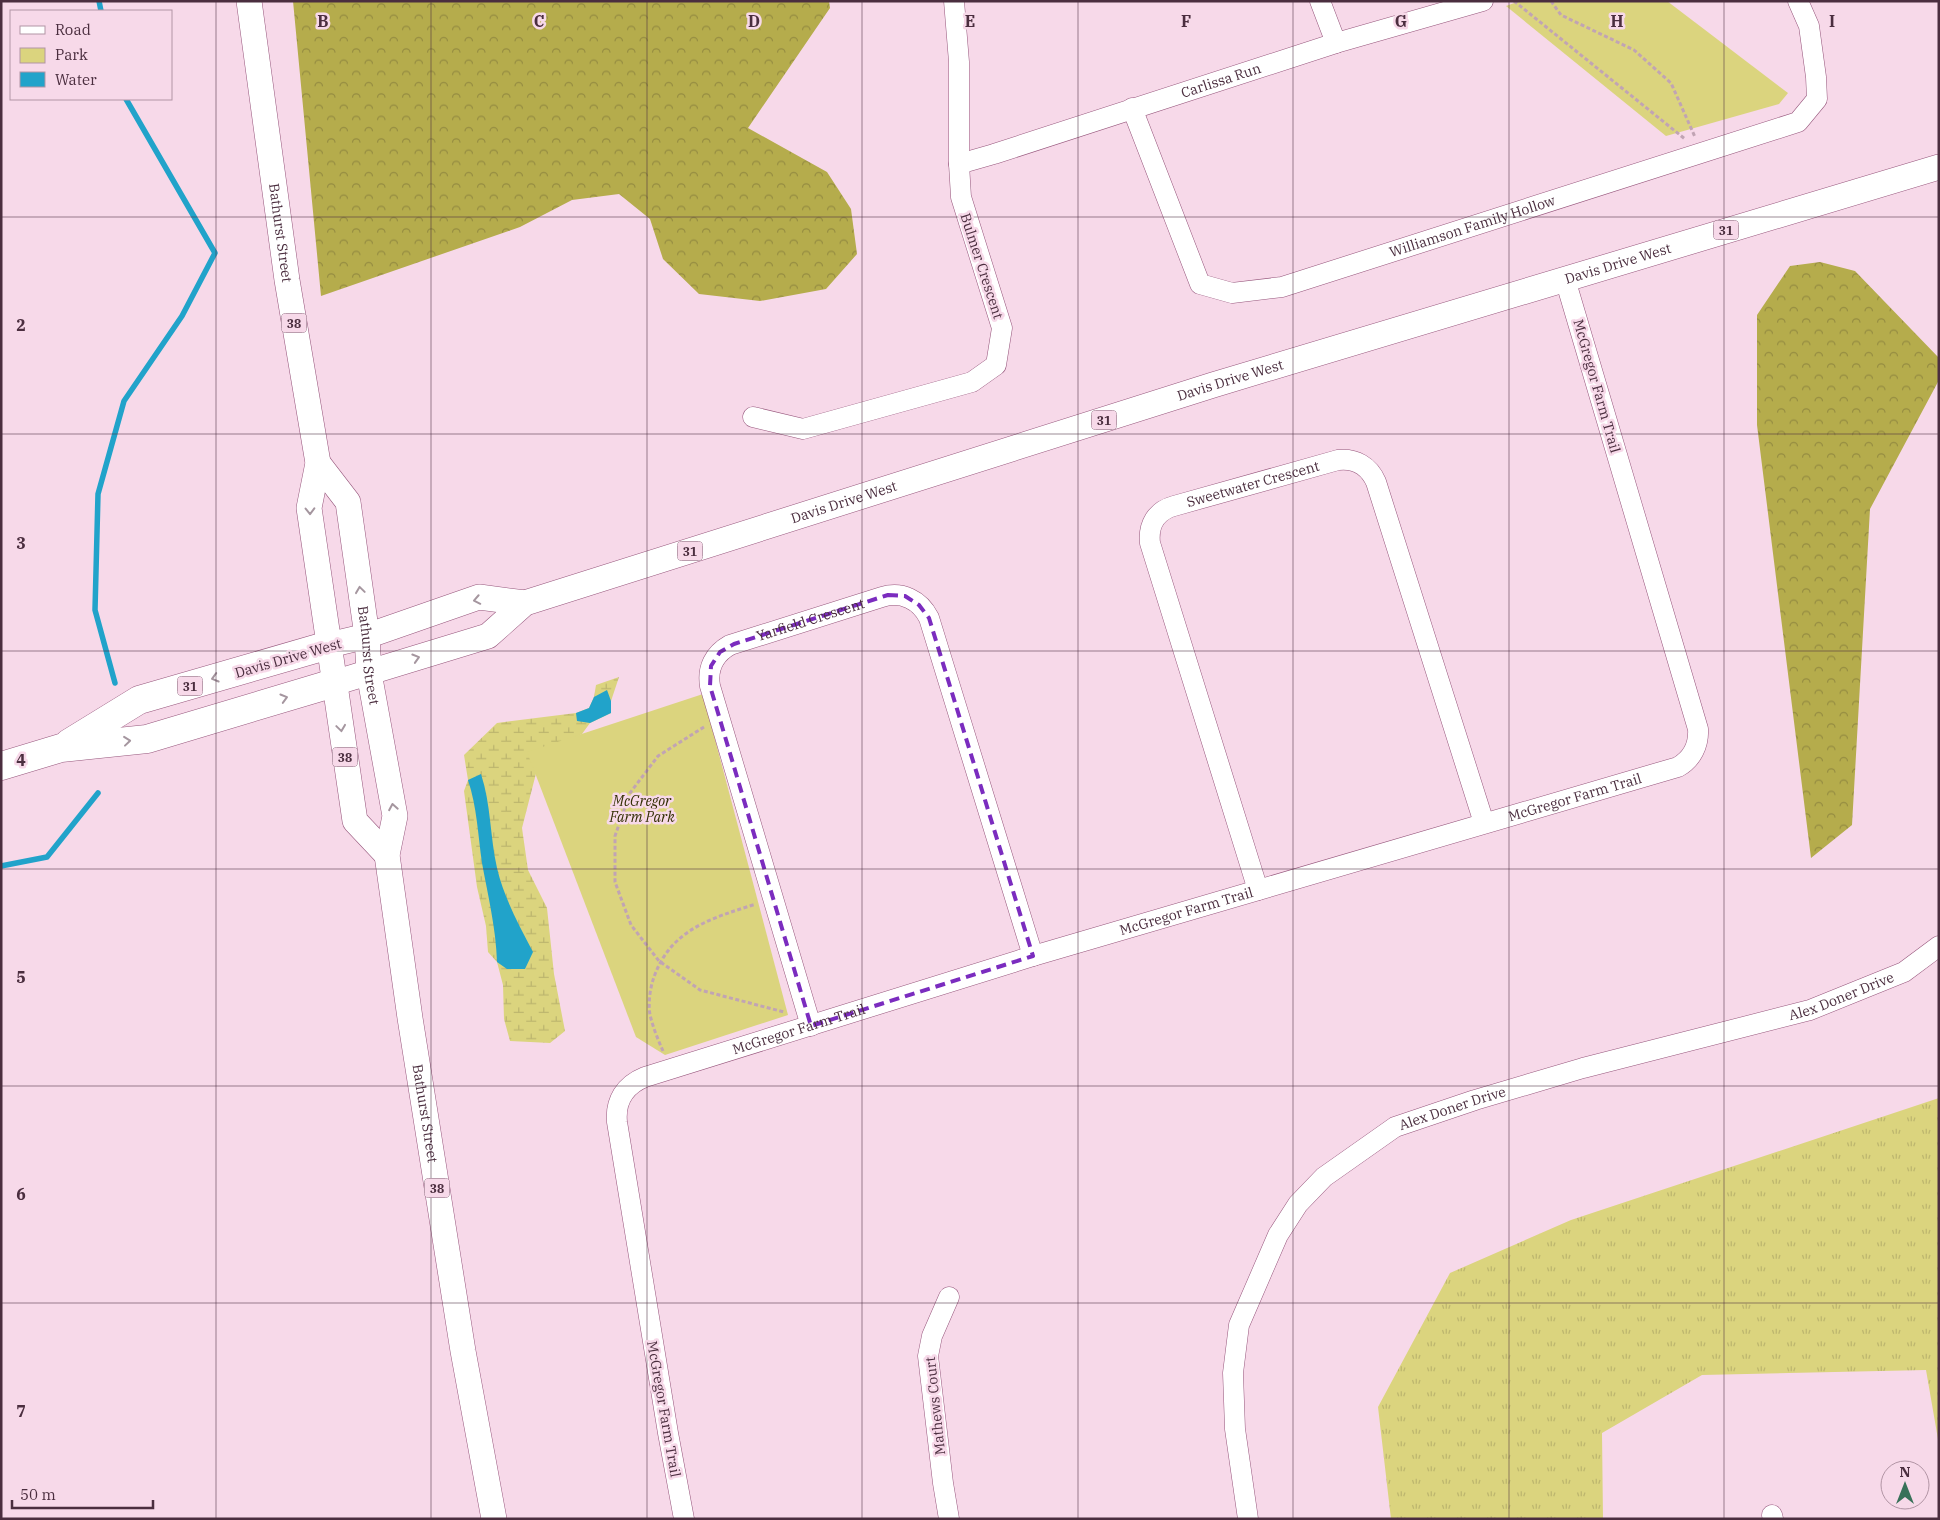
<svg xmlns="http://www.w3.org/2000/svg" width="1940" height="1520" viewBox="0 0 1940 1520" font-family="'IBM Plex Serif',serif">
	<style>
		.grass { fill: url(#grass-tufts) }
		.forest { fill: url(#forest-crowns) }
		.wetland { fill: url(#wetland-marsh) }
		.park { fill: #dbd47e }
		.water { fill: #21a3ca }
		.lines { fill: none; stroke-linecap: round; stroke-linejoin: round }
		.stream { stroke: #21a3ca; stroke-width: 5.5 }
		.minor-casing { stroke: #96567c; stroke-width: 21 }
		.major-casing { stroke: #96567c; stroke-width: 26 }
		.highway-casing { stroke: #96567c; stroke-width: 29 }
		.path { stroke: #c1a4b4; stroke-width: 3; stroke-dasharray: 4 2.5; stroke-linecap: butt }
		.minor { stroke: #fff; stroke-width: 20 }
		.major { stroke: #fff; stroke-width: 25 }
		.highway { stroke: #fff; stroke-width: 28 }
		.oneway { stroke: #a5969f }
		.marked { fill: none; stroke: #7b2cbf; stroke-width: 4; stroke-dasharray: 10 6; stroke-linejoin: round }
		.grid { fill: none; stroke: #4b2e3f; stroke-width: 1; stroke-opacity: 0.55 }
		.labels { text-anchor: middle; dominant-baseline: central; stroke-width: 5; stroke-linejoin: round; paint-order: stroke }
		.shield { fill: #f7d9e9; stroke: #7f6172; stroke-width: 1 }
		.shield-label { font-size: 12px; font-weight: bold; fill: #4b2e3f }
		.street-label { font-size: 14px; fill: #4b2e3f; stroke: #f7d9e9 }
		.park-label { font-size: 14px; font-style: italic; fill: #322e03; stroke: #f7d9e9 }
		.grid-label { font-size: 16px; text-anchor: middle; font-weight: bold; fill: #4b2e3f; stroke: #f7d9e9; stroke-width: 5; stroke-linejoin: round; paint-order: stroke }
	</style>
	<defs>
		<pattern id="grass-tufts" width="24" height="20" patternUnits="userSpaceOnUse" patternTransform="scale(1.25)"><rect width="24" height="20" fill="#dbd47e"/><path d="M3 7l-1-3M5 7V3M7 7l1-3M15 17l-1-3M17 17v-4M19 17l1-3" fill="none" stroke="#bdb66e"/></pattern>
		<pattern id="forest-crowns" width="20" height="18" patternUnits="userSpaceOnUse" patternTransform="scale(1.25)"><rect width="20" height="18" fill="#b5ac4c"/><path d="M2 6a3 3 0 1 1 6 0M12 15a3 3 0 1 1 6 0" fill="none" stroke="#958c41"/></pattern>
		<pattern id="wetland-marsh" width="20" height="14" patternUnits="userSpaceOnUse" patternTransform="scale(1.25)"><rect width="20" height="14" fill="#dbd47e"/><path d="M1 5h8M5 5V1M11 12h8M15 12V8" fill="none" stroke="#bdb66e"/></pattern>
	</defs>
	<rect width="100%" height="100%" fill="#f7d9e9"/>
	<path class="grass" d="M1939 1098V1445L1926 1370 1702 1375 1602 1433 1603 1519H1391L1378 1407 1450 1273 1571 1220Z"/>
	<g class="forest">
		<path d="M293 1H829L830 8 748 128 827 172 851 209 857 254 826 289 760 301 699 294 663 259 650 219 619 194 572 200 520 227 321 296Z"/>
		<path d="M1820 262 1855 271 1939 358V380L1870 509 1852 825 1811 858 1757 425V315L1790 266Z"/>
	</g>
	<path class="wetland" d="M619 677 611 701V713L590 723 582 734 541 754 522 828 528 870 547 908 554 974 565 1031 550 1043 510 1041 504 1019 503 985 497 962 488 952 486 926 477 887 464 791 468 780 464 755 497 723 576 713 589 708 594 697 596 685Z"/>
	<g class="park">
		<path d="M1520 1H1667L1788 93 1779 104 1666 136 1506 6Z"/>
		<path d="M703 694 788 1015 665 1055 636 1037 527 752Z"/>
	</g>
	<g class="water">
		<path d="M607 690 611 701V713L590 723 577 721 576 713 589 708 594 697Z"/>
		<path d="M481 774C491 804 490 837 497 868 504 898 519 925 533 952L525 969H507L497 962C496 928 488 896 482 863 478 835 477 807 468 780Z"/>
	</g>
	<g class="lines">
		<g class="stream">
			<path d="M99 1 101 11"/>
			<path d="M115 683 95 610 98 494 124 401 182 316 215 253 126 99"/>
			<path d="M1 866 47 857 98 793"/>
		</g>
		<g class="minor-casing">
			<g id="minor">
				<path d="M1320 1 1336 43"/>
				<path id="s1" d="M1132 108 1200 284 1232 293 1282 287 1798 122 1817 99 1816 77 1809 26 1798 1"/>
				<path id="s2" d="M959 164 994 154 1336 43 1483 1"/>
				<path d="M753 417 803 429 972 382 996 365 1002 328 961 197 959 164V62L954 1"/>
				<path id="s3" d="M1258 890 1150 543C1148 525 1156 511 1174 506L1338 460C1355 458 1369 466 1376 482L1484 823"/>
				<path id="s4" d="M811 1026 710 686C707 668 714 654 730 645L882 597C902 591 920 600 929 618L1033 956"/>
				<path d="M1772 1515 1773 1519"/>
				<path id="s5" d="M684 1519 668 1433 617 1122C615 1101 625 1085 645 1077L1033 956 1678 767C1692 759 1699 745 1698 729L1565 279"/>
				<path d="M949 1519 943 1483 928 1356 932 1336 949 1297"/>
				<path id="s6" d="M1248 1519 1235 1429 1233 1373 1239 1325 1278 1235 1298 1204 1324 1177 1395 1127 1475 1100 1583 1068 1810 1010 1904 972 1939 946"/>
			</g>
		</g>
		<g class="major-casing">
			<g id="major">
				<path id="s7" d="M249 1 287 280 318 463 309 508 355 821 387 855"/>
				<path id="s8" d="M318 463 348 502 367 636 369 673 395 816 387 855 410 1018 463 1351 494 1519"/>
				<path d="M329 645 367 636 479 597 525 603"/>
				<path id="s9" d="M334 683 488 636 525 603 1213 385 1939 167"/>
			</g>
		</g>
		<g class="highway-casing">
			<g id="highway">
				<path d="M69 743 139 700 329 645"/>
				<path d="M1 766 61 748 147 739 334 683"/>
			</g>
		</g>
		<g class="path">
			<path d="M1514 1 1685 139"/>
			<path d="M1551 1 1561 15 1634 50 1671 83 1695 137"/>
			<path d="M704 727 658 756 630 793 615 836V882L631 925 659 961 700 990 784 1012"/>
			<path d="M663 1051C658 1040 653 1027 650 1015 648 1003 650 988 654 977 671 929 712 918 756 904"/>
		</g>
		<use href="#minor" class="minor"/>
		<use href="#major" class="major"/>
		<use href="#highway" class="highway"/>
	</g>
	<defs><path id="oneway-chevron" d="M-2-3.5L2.5 0L-2 3.5" fill="none" stroke-width="1.6" stroke-linecap="round" stroke-linejoin="round" transform="scale(1.25)"/></defs>
	<g class="oneway">
		<use href="#oneway-chevron" transform="translate(310 511) rotate(89)"/>
		<use href="#oneway-chevron" transform="translate(360 590) rotate(-98)"/>
		<use href="#oneway-chevron" transform="translate(477 600) rotate(169)"/>
		<use href="#oneway-chevron" transform="translate(416 658) rotate(-17)"/>
		<use href="#oneway-chevron" transform="translate(215 678) rotate(164)"/>
		<use href="#oneway-chevron" transform="translate(284 698) rotate(-16)"/>
		<use href="#oneway-chevron" transform="translate(341 728) rotate(82)"/>
		<use href="#oneway-chevron" transform="translate(127 741) rotate(-6)"/>
		<use href="#oneway-chevron" transform="translate(393 807) rotate(-100)"/>
	</g>
	<path class="marked" d="M888 595 905 596 919 605 929 618 1033 956 811 1026 710 686 711 666 720 652 734 644Z"/>
	<path class="grid" d="M216 1V1519M431 1V1519M647 1V1519M862 1V1519M1078 1V1519M1293 1V1519M1509 1V1519M1724 1V1519M1 217H1939M1 434H1939M1 651H1939M1 869H1939M1 1086H1939M1 1303H1939"/>
	<g class="labels">
		<g class="shield">
			<rect x="1713.5" y="220.5" width="25" height="19" rx="4"/>
			<rect x="281.5" y="313.5" width="25" height="19" rx="4"/>
			<rect x="1091.5" y="410.5" width="25" height="19" rx="4"/>
			<rect x="677.5" y="541.5" width="25" height="19" rx="4"/>
			<rect x="177.5" y="676.5" width="25" height="19" rx="4"/>
			<rect x="332.5" y="747.5" width="25" height="19" rx="4"/>
			<rect x="424.5" y="1178.5" width="25" height="19" rx="4"/>
		</g>
		<g class="shield-label">
			<text x="1726" y="230">31</text>
			<text x="294" y="323">38</text>
			<text x="1104" y="420">31</text>
			<text x="690" y="551">31</text>
			<text x="190" y="686">31</text>
			<text x="345" y="757">38</text>
			<text x="437" y="1188">38</text>
		</g>
		<g class="street-label">
			<text stroke="none"><textPath href="#s2" startOffset="275">Carlissa Run</textPath></text>
			<text stroke="none"><textPath href="#s1" startOffset="472">Williamson Family Hollow</textPath></text>
			<text stroke="none"><textPath href="#s7" startOffset="234">Bathurst Street</textPath></text>
			<text stroke="none"><textPath href="#s9" startOffset="1355">Davis Drive West</textPath></text>
			<text transform="translate(982 266) rotate(72)">Bulmer Crescent</text>
			<text stroke="none"><textPath href="#s9" startOffset="950">Davis Drive West</textPath></text>
			<text transform="translate(1597 386) rotate(74)">McGregor Farm Trail</text>
			<text stroke="none"><textPath href="#s3" startOffset="494">Sweetwater Crescent</textPath></text>
			<text stroke="none"><textPath href="#s9" startOffset="545">Davis Drive West</textPath></text>
			<text stroke="none"><textPath href="#s4" startOffset="488">Yarfield Crescent</textPath></text>
			<text stroke="none"><textPath href="#s8" startOffset="204">Bathurst Street</textPath></text>
			<text transform="translate(288 658) rotate(-16)">Davis Drive West</text>
			<text stroke="none"><textPath href="#s5" startOffset="1431">McGregor Farm Trail</textPath></text>
			<text stroke="none"><textPath href="#s5" startOffset="1026">McGregor Farm Trail</textPath></text>
			<text stroke="none"><textPath href="#s6" startOffset="920">Alex Doner Drive</textPath></text>
			<text stroke="none"><textPath href="#s5" startOffset="621">McGregor Farm Trail</textPath></text>
			<text stroke="none"><textPath href="#s6" startOffset="515">Alex Doner Drive</textPath></text>
			<text stroke="none"><textPath href="#s8" startOffset="668">Bathurst Street</textPath></text>
			<text transform="translate(935 1406) rotate(-96)">Mathews Court</text>
			<text transform="translate(664 1409) rotate(80)">McGregor Farm Trail</text>
		</g>
		<g class="park-label">
			<text x="642" y="801">McGregor<tspan x="642" dy="16">Farm Park</tspan></text>
		</g>
	</g>
	<g class="grid-label">
		<text x="323" y="27">B</text>
		<text x="539" y="27">C</text>
		<text x="754" y="27">D</text>
		<text x="970" y="27">E</text>
		<text x="1186" y="27">F</text>
		<text x="1401" y="27">G</text>
		<text x="1617" y="27">H</text>
		<text x="1832" y="27">I</text>
		<text x="21" y="331">2</text>
		<text x="21" y="549">3</text>
		<text x="21" y="766">4</text>
		<text x="21" y="983">5</text>
		<text x="21" y="1200">6</text>
		<text x="21" y="1417">7</text>
	</g>
	<rect width="1940" height="1520" fill="none" stroke="#4b2e3f" stroke-width="5"/>
	<rect x="10" y="10" width="162" height="90" fill="#f7d9e9" stroke="#b295a5"/>
	<rect x="20" y="26" width="25" height="8" fill="#ffffff" stroke="#b295a5"/>
	<text x="55" y="35" font-size="15" fill="#4b2e3f">Road</text>
	<rect x="20" y="48" width="25" height="15" fill="#dbd47e" stroke="#b295a5"/>
	<text x="55" y="60" font-size="15" fill="#4b2e3f">Park</text>
	<rect x="20" y="72" width="25" height="15" fill="#21a3ca" stroke="#b295a5"/>
	<text x="55" y="85" font-size="15" fill="#4b2e3f">Water</text>
	<g transform="translate(1905 1485)"><circle r="24" fill="#f7d9e9" stroke="#b295a5"/>
	<path d="M0-4L9 19L0 12L-9 19Z" fill="#387159"/>
	<text y="-8" font-size="14" font-weight="bold" text-anchor="middle" fill="#4b2e3f">N</text>
	</g>
	<path d="M12 1500v8h141v-8" fill="none" stroke="#4b2e3f" stroke-width="2.5"/>
	<text x="20" y="1500" font-size="15" fill="#4b2e3f" stroke="#f7d9e9" stroke-width="4" paint-order="stroke">50 m</text>
</svg>
